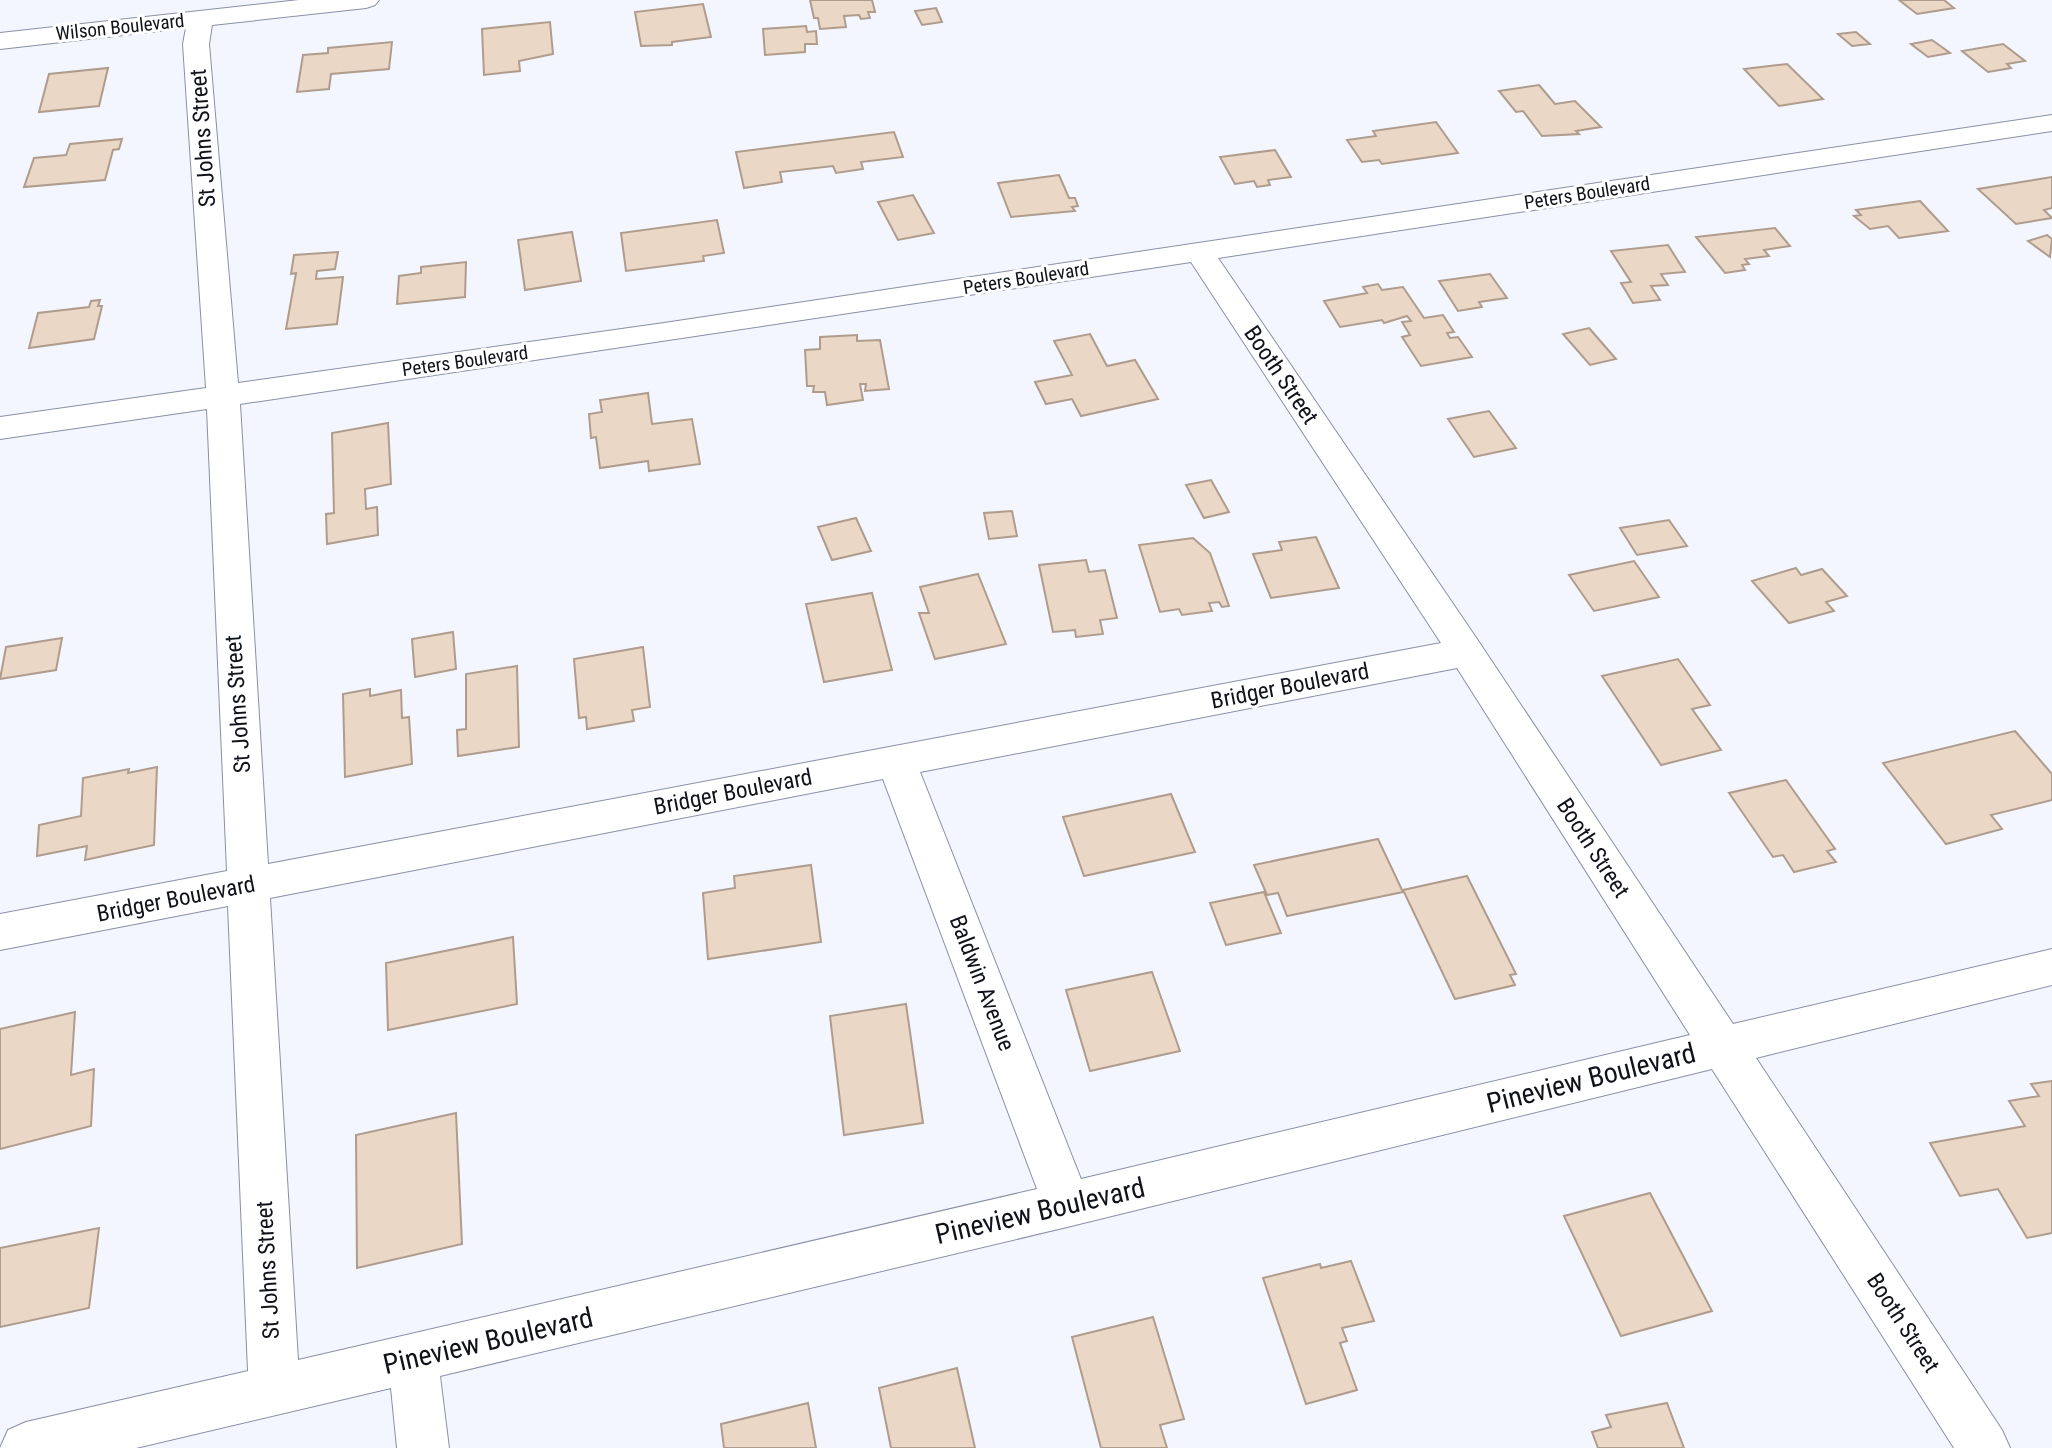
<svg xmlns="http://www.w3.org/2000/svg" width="2052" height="1448" viewBox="0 0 2052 1448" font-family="'Roboto Condensed',sans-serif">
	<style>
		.building { fill: #ebd7c6; stroke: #af9c8c; stroke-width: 2 }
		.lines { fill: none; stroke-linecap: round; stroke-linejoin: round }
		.street-casing { stroke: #8990a5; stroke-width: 2 }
		.street { fill: #fff; fill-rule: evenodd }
		.labels { text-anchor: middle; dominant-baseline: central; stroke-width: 6; stroke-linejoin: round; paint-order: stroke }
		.far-street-label { font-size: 19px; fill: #10121a; stroke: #fff }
		.street-label { font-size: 23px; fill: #10121a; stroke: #fff }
		.near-street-label { font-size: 28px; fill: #10121a; stroke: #fff }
	</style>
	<rect width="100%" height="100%" fill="#f3f6ff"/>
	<g class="building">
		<path d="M810 0H872L875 12H868L870 18 861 19 859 15 844 16 846 27 820 29 818 18H814Z"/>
		<path d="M1899 0H1944L1954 8 1917 14Z"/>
		<path d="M703 4 711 37 672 42V45L641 46 635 12Z"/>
		<path d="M936 8 942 22 922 25 915 11Z"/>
		<path d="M550 22 553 54 519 61 520 71 484 75 482 29Z"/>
		<path d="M806 26 807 32 816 31 817 44H805V52L765 55 763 29Z"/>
		<path d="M1856 32 1870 44 1852 46 1838 34Z"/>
		<path d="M1932 40 1950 53 1928 57 1911 44Z"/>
		<path d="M392 42 389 69 331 74 329 89 297 92 303 55 328 53V48Z"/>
		<path d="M2003 44 2025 61 2007 64 2011 68 1988 72 1962 51Z"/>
		<path d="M1787 64 1823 99 1779 106 1744 69Z"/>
		<path d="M108 68 99 106 39 112 49 74Z"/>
		<path d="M1539 85 1555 104 1575 101 1601 127 1576 131 1579 134 1542 136 1523 111 1516 112 1499 91Z"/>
		<path d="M1436 122 1458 153 1382 164 1379 160 1362 162 1347 140 1376 136 1373 131Z"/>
		<path d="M894 132 903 157 861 162 863 169 836 173 833 166 780 172 782 182 744 188 736 152Z"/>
		<path d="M122 139 119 149 113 150 105 180 24 187 34 158 66 155 70 144Z"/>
		<path d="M1275 150 1291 177 1268 180 1270 185 1257 187 1254 181 1235 184 1220 157Z"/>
		<path d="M1059 175 1069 198H1075L1078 206 1072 207 1075 211 1011 217 998 183Z"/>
		<path d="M2052 177V208L2044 210 2052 218 2016 224 1978 189Z"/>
		<path d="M913 195 934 233 898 240 878 202Z"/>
		<path d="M1920 201 1948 231 1899 238 1888 226 1870 229 1854 216 1861 215 1856 210Z"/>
		<path d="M717 220 724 253 703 256 704 261 626 271 621 233Z"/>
		<path d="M1775 228 1790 246 1764 250 1769 256 1745 259 1749 264 1742 265 1745 270 1725 273 1696 237Z"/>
		<path d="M572 232 581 281 525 290 518 240Z"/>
		<path d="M2047 235 2052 239 2050 257 2028 241Z"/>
		<path d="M1668 245 1685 272 1661 274 1668 285 1651 286 1660 300 1633 303 1621 283 1631 282 1611 251Z"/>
		<path d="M338 252 335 269 317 271 316 279 343 277 337 324 286 329 296 273 291 274 294 255Z"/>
		<path d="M466 262 465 297 397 304 399 276 421 273V267Z"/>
		<path d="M1490 274 1507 298 1479 302 1482 307 1458 311 1439 281Z"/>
		<path d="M1378 284 1382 290 1403 287 1424 318 1443 315 1454 332 1447 333 1450 338 1458 337 1472 357 1421 366 1402 337 1410 335 1402 322 1411 321 1407 316 1384 323 1382 320 1340 327 1324 301 1367 293 1363 287Z"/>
		<path d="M100 300 98 306H102L94 339 29 348 38 313 89 307 91 301Z"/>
		<path d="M1589 328 1616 359 1590 365 1563 334Z"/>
		<path d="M1090 334 1107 366 1135 360 1158 399 1081 416 1072 399 1046 404 1035 382 1072 375 1054 341Z"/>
		<path d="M857 335V341L880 340 889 389 865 391 866 384H860L863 400 827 405 825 392H813L814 386H807L805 350 820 349V337Z"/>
		<path d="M648 393 652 424 692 419 700 464 649 471 648 461 600 468 596 437 591 438 589 414 602 412 600 400Z"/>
		<path d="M1489 411 1516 448 1474 457 1448 419Z"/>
		<path d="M388 423 391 484 365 489 366 509 377 507 378 535 327 544 326 514 334 513 332 433Z"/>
		<path d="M1211 480 1229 512 1204 518 1186 485Z"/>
		<path d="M1012 511 1017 536 989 539 984 513Z"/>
		<path d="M856 518 871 551 832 560 818 527Z"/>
		<path d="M1669 520 1687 546 1637 555 1620 528Z"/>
		<path d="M1316 537 1339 588 1271 598 1253 554 1282 550 1279 542Z"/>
		<path d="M1193 538 1210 553 1229 606 1222 607 1219 602 1209 603 1212 611 1182 615 1179 609 1160 612 1139 545Z"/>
		<path d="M1086 560 1089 572 1105 570 1117 618 1100 620 1103 634 1076 637 1075 630 1053 632 1039 565Z"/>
		<path d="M1634 561 1659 597 1594 611 1569 575Z"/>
		<path d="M1796 568 1801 575 1822 569 1847 596 1826 602 1834 611 1789 623 1752 581Z"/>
		<path d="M978 574 1006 644 935 659 919 613H929L920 587Z"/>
		<path d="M872 593 892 670 824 682 806 604Z"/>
		<path d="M453 632 456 669 415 677 412 639Z"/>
		<path d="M62 638 56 670 0 679 6 647Z"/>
		<path d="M643 647 650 707 632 710 634 721 587 729 586 717 579 718 574 659Z"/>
		<path d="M1678 659 1710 705 1692 709 1721 750 1661 765 1602 676Z"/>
		<path d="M517 666 519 747 458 756 457 730 466 729V674Z"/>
		<path d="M370 689V696L401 690 402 718 409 717 412 764 345 777 343 694Z"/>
		<path d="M2015 731 2052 774V800L1991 815 2002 829 1946 844 1883 763Z"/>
		<path d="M157 767 154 845 85 860 87 846 37 856 39 825 81 816 83 778 129 769 128 773Z"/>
		<path d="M1786 780 1835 849 1827 851 1836 862 1794 872 1783 855 1773 857 1729 793Z"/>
		<path d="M1171 794 1195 852 1084 876 1063 817Z"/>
		<path d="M1378 839 1403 892 1287 916 1278 893 1267 895 1254 865Z"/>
		<path d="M811 865 821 942 708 959 703 893 735 888 734 876Z"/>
		<path d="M1467 876 1516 974 1510 975 1515 985 1455 999 1403 890Z"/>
		<path d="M1264 892 1281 933 1226 945 1210 903Z"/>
		<path d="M513 937 517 1004 388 1030 386 963Z"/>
		<path d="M1152 972 1180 1051 1090 1071 1066 990Z"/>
		<path d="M906 1004 923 1123 844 1135 830 1016Z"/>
		<path d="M75 1012 71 1075 94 1069 91 1126 0 1149V1029Z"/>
		<path d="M2052 1081V1233L2027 1238 1998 1189 1960 1196 1930 1143 2025 1126 2009 1101 2039 1096 2031 1084Z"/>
		<path d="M456 1113 462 1244 357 1268 356 1135Z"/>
		<path d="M1650 1193 1712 1311 1621 1336 1564 1216Z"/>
		<path d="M99 1228 89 1308 0 1327V1248Z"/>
		<path d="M1351 1261 1374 1321 1342 1328 1347 1341 1340 1343 1357 1390 1306 1404 1263 1278 1320 1264 1321 1268Z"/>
		<path d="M1153 1317 1184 1419 1160 1425 1167 1448H1101L1072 1337Z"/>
		<path d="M957 1368 975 1448H891L879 1388Z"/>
		<path d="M808 1403 816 1448H724L721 1424Z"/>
		<path d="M1667 1403 1684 1448H1598L1592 1432 1611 1427 1606 1415Z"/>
	</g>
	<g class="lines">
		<g class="street-casing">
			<path id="street" d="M299 0H379L375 5 366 8 212 25 209 44 238 383 664 323 2052 115V131L1218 258 1479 642 1733 1024 2052 949V985L1756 1058 2002 1430 2010 1448H1954L1712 1069 1067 1227 440 1376 449 1448H397L391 1388 136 1448H0L8 1430 26 1422 248 1371 228 906 0 950V914L227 871 207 409 0 439V417L206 388 183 44 186 28 0 49V33ZM1191 262 1441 643 268 864 240 404ZM1457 668 1690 1035 1081 1179 920 772ZM883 779 1037 1189 298 1360 270 898Z"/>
		</g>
		<use href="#street" class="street"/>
	</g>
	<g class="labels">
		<g class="far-street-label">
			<text transform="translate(120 27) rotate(-6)">Wilson Boulevard</text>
			<text transform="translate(1587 193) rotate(-9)">Peters Boulevard</text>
			<text transform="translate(1026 278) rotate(-9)">Peters Boulevard</text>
			<text transform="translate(465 361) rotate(-8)">Peters Boulevard</text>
		</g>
		<g class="street-label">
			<text transform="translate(203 138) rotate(-94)">St Johns Street</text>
			<text transform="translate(1281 375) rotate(56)">Booth Street</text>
			<text transform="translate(1290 686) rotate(-11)">Bridger Boulevard</text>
			<text transform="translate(238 704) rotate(-94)">St Johns Street</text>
			<text transform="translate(733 792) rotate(-11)">Bridger Boulevard</text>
			<text transform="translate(1593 848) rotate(57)">Booth Street</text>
			<text transform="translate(176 899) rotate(-11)">Bridger Boulevard</text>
			<text transform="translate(982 983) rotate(69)">Baldwin Avenue</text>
			<text transform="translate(268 1270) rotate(-93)">St Johns Street</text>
			<text transform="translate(1903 1323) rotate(57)">Booth Street</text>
		</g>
		<g class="near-street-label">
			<text transform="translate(1591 1078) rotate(-14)">Pineview Boulevard</text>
			<text transform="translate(1040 1211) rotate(-13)">Pineview Boulevard</text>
			<text transform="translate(488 1341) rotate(-13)">Pineview Boulevard</text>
		</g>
	</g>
</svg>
